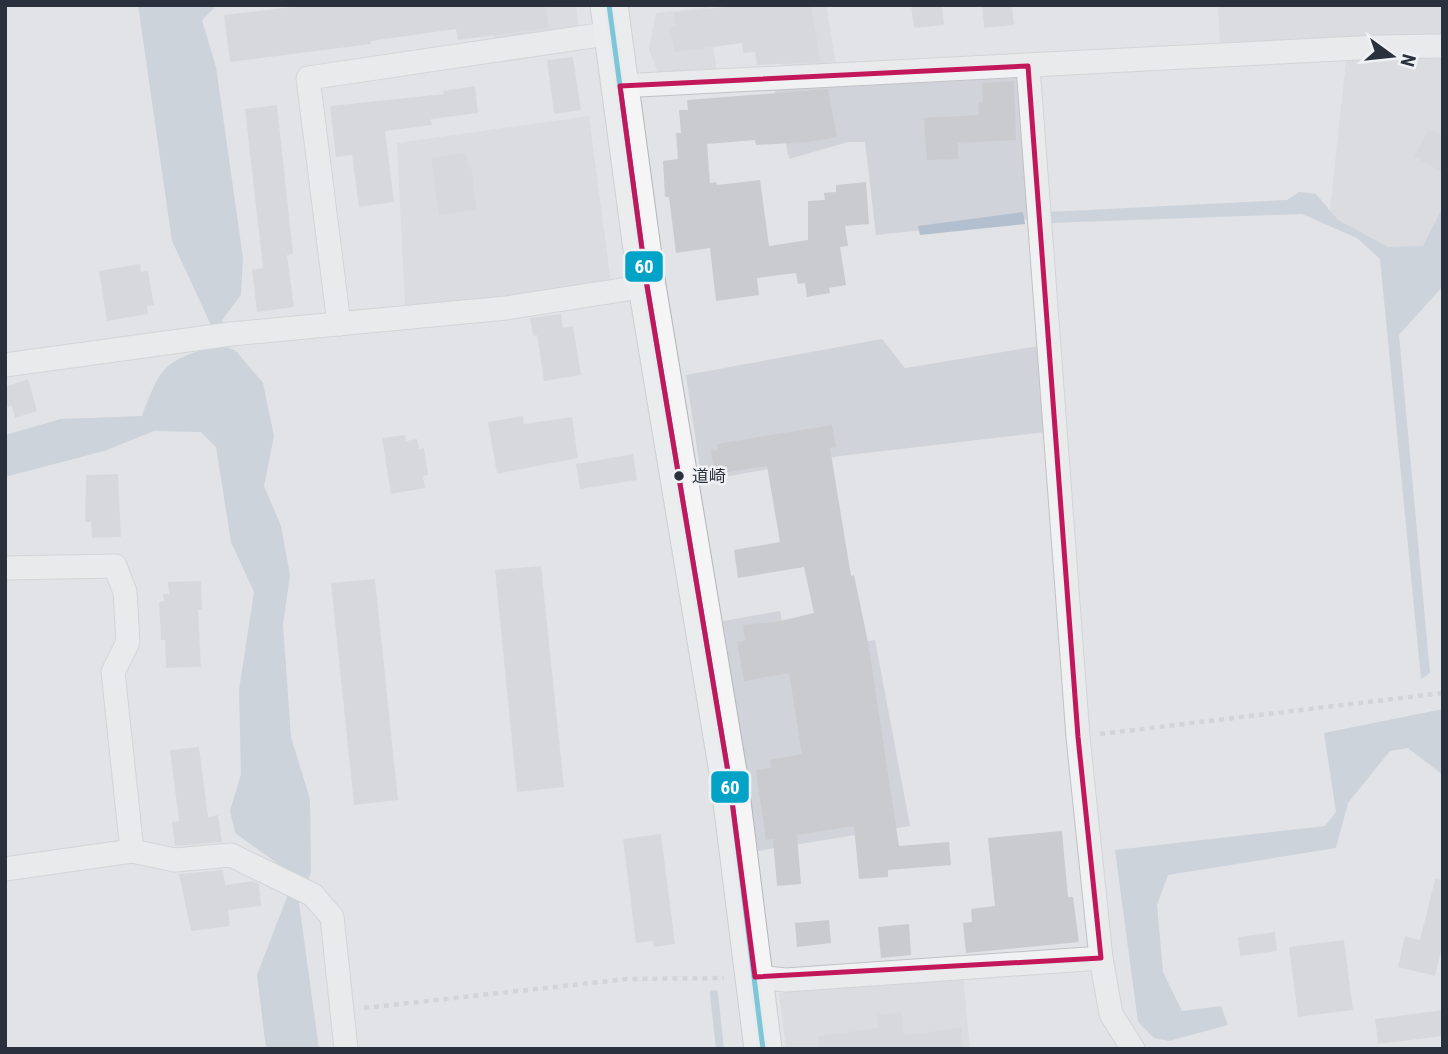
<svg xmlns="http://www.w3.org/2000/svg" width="1448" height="1054" viewBox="0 0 1448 1054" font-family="'Roboto Condensed','Noto Sans JP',sans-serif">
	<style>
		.built { fill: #d0d3d9 }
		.water { fill: #b2bfce }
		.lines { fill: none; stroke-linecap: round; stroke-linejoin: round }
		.stream { stroke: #b2bfce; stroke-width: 8 }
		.building { fill: #cacbce }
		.minor-casing { stroke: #c0c1c4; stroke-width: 25 }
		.trunk-casing { stroke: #b4b6ba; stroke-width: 39 }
		.path { stroke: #bfc1c4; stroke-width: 4.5; stroke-dasharray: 5 5; stroke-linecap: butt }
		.minor { stroke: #f0f1f3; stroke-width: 23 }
		.trunk { stroke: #f5f5f6; stroke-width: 37 }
		.bus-1-casing { stroke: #eff1f5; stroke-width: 10 }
		.bus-1 { stroke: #02a3c7; stroke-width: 5 }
		.marked { fill: none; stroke: #c2185b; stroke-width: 5; stroke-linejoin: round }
		.bus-dot { fill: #2a313d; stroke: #eff1f5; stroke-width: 2.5 }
		.labels { text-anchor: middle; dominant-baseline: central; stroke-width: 5; stroke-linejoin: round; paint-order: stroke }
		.bus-label { font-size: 17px; fill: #2a313d; stroke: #eff1f5; text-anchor: start }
		.line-badge { stroke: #eff1f5; stroke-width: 2.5 }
		.badge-label { font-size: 19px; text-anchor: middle; font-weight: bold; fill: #fff }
	</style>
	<rect width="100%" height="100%" fill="#e1e3e6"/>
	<g class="built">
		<path d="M489 5H576L579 29 494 42Z"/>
		<path d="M775 5H826L840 87 1019 78 1030 219 876 235 865 142H848L789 159 771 71 783 66Z"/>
		<path d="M1218 5H1443V227L1423 268 1329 219 1346 61 1220 46Z"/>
		<path d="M708 7 717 73 660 79 649 49 656 13Z"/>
		<path d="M589 116 611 284 500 300 405 307 397 143Z"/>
		<path d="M882 339 905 368 1039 346 1045 432 840 456 702 481 686 375Z"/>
		<path d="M780 611 788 656 875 640 910 826 758 851 723 621Z"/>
		<path d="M963 976 970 1049H786L779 993Z"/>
	</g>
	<g class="water">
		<path d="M138 5H222L216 6 202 20 216 67 243 258 241 295 222 320 227 347 236 351 263 383 274 436 264 486 281 526 290 575 283 624 291 737 310 799 311 872 299 903 319 1049H266L257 975 295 876 235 833 230 811 241 774 239 690 254 592 231 542 216 447 201 432 154 431 104 451 5 477V435L61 419 142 416C160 370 161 362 209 348L211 325 172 241Z"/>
		<path d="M1299 192 1316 194 1338 220 1388 247 1423 246 1443 207V286L1399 335 1430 673 1421 679 1380 259 1357 238 1302 214 1050 223 1048 212 1287 200Z"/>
		<path d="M1023 212 1025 224 920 235 918 226Z"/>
		<path d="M1443 709V775L1408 748 1390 751 1348 803 1336 848 1168 875 1157 905 1163 972 1182 1011 1221 1006 1228 1025 1169 1041 1154 1038 1138 1022 1115 850 1325 826 1336 812 1324 733Z"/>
	</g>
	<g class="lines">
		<path class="stream" d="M714 994 720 1049"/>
	</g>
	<g class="building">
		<path d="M308 5H545L549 28 458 40 456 29 371 41V44L230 62 224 15Z"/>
		<path d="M740 5H811L821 62 757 65 755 52 743 53 742 43 674 52 670 27 676 26 674 13Z"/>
		<path d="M911 5H942L944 25 914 28Z"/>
		<path d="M982 5H1012L1014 25 984 28Z"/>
		<path d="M573 57 581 110 554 114 547 60Z"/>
		<path d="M1014 81 1016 140 958 143V159L927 160 924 118 979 115 978 103 983 102 982 83Z"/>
		<path d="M475 86 478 113 431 119 432 125 385 131 394 202 359 207 352 155 336 157 330 106 444 94 443 91Z"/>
		<path d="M828 89 837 137 808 142 756 145 755 140 707 144 710 183 716 182 717 185 760 180 769 246 808 240V201L825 200 824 193 836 192V185L866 182 869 224 845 226 848 246 840 247 846 285 829 288 830 293 807 297 805 283 798 284 796 273 757 278 759 295 716 301 710 248 676 253 669 197H665L663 161 678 159 676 133H681L679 110H688L687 100Z"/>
		<path d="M277 105 293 254 287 255 294 307 257 312 252 270 263 268 245 109Z"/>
		<path d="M1429 129 1443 136V172L1414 157Z"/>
		<path d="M466 153 468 167H471L477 210 439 215 431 158Z"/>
		<path d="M140 264 141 272 148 271 154 305 147 306 148 314 107 321 99 271Z"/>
		<path d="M561 314 563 328 573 326 581 375 544 381 537 335 533 336 530 318Z"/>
		<path d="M28 379 37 411 15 418 12 406 5 407V387Z"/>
		<path d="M523 416 524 424 572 417 578 458 497 474 488 422Z"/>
		<path d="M832 425 836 447 830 448 851 576 854 575 868 642 899 846 949 842 951 865 888 870V877L859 879 854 826 797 835 801 884 777 886 773 839 766 840 756 770 771 768 770 760 802 754 789 673 744 681 737 642 745 641 743 625 776 622 814 613 804 567 738 578 734 550 780 542 767 466 715 474 711 451 718 450 717 444Z"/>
		<path d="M405 435 406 441 417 439 419 449 424 448 428 475 423 476 425 488 391 494 382 438Z"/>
		<path d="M633 454 637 480 580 489 576 464Z"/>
		<path d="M118 474 121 537 92 538 91 522H85L86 475Z"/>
		<path d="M541 566 564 787 517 792 495 570Z"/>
		<path d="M375 579 398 800 354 805 331 583Z"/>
		<path d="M201 581 202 610H198L201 667 166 668 165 640H161L159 602 164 601 163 594H169L168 582Z"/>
		<path d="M199 747 208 817 218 815 222 842 175 846 172 822 179 821 170 750Z"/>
		<path d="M1062 831 1068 897H1073L1079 942 966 953 963 923 972 922 971 909 995 906 988 838Z"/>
		<path d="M661 834 675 944 654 947 653 941 636 943 623 839Z"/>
		<path d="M223 870 225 885 253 881 259 884 261 906 228 910 230 926 191 931 179 874Z"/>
		<path d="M1435 879 1443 880V943L1435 976 1398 967 1405 936 1420 940Z"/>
		<path d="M829 920 831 943 797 947 795 923Z"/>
		<path d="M909 924 911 955 881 958 878 927Z"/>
		<path d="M1275 932 1277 951 1240 956 1238 937Z"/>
		<path d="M1344 940 1353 1010 1298 1017 1289 947Z"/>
		<path d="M1443 1010V1036L1378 1044 1375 1019Z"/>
		<path d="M901 1012 904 1035 961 1028 963 1049H819L818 1036 879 1028 877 1015Z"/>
	</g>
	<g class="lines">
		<g class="minor-casing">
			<g id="minor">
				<path d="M1028 66 1078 737 1101 958 1111 1014 1133 1049"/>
				<path d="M620 86 1378 47 1443 46"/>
				<path d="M339 324 308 78 613 33"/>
				<path d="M5 365 231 334 506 308 647 286"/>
				<path d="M5 568 115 566 125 592 128 642 113 672 132 851"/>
				<path d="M5 869 132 851 175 860 231 855 313 895 332 917 346 1049"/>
				<path d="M755 977 786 980 1101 958"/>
			</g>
		</g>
		<g class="trunk-casing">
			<path id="trunk" d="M609 5 647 286 729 778 763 1049"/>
		</g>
		<g class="path">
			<path d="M1100 734 1443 693"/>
			<path d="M364 1008 627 979 724 978"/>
		</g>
		<use href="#minor" class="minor"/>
		<use href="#trunk" class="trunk"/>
		<g class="bus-1-casing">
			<path id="bus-1" d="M609 5 647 286 729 778 763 1049"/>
		</g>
		<use href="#bus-1" class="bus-1"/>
	</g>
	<path d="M0 0H1448V1054H0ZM1028 66 1078 737 1101 958 755 977 729 778 647 286 620 86Z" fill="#e1e3e6" fill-opacity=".55" fill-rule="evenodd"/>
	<path class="marked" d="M1028 66 1078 737 1101 958 755 977 729 778 647 286 620 86Z"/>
	<circle class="bus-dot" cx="679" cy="476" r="6"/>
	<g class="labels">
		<g class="bus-label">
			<text x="692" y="476">道崎</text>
		</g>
	</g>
	<g class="line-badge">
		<rect x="624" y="250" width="40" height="33" rx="7" fill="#02a3c7"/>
		<rect x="710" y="770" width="40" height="34" rx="7" fill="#02a3c7"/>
	</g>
	<g class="badge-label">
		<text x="644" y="273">60</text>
		<text x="730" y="794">60</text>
	</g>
	<rect width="1448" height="1054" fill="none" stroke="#2a313d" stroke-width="14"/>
	<g transform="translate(1392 56) rotate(105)" stroke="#eff1f5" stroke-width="5" paint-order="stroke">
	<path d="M0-5L12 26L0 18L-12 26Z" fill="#2a313d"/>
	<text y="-10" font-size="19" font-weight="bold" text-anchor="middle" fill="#2a313d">N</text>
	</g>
</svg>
